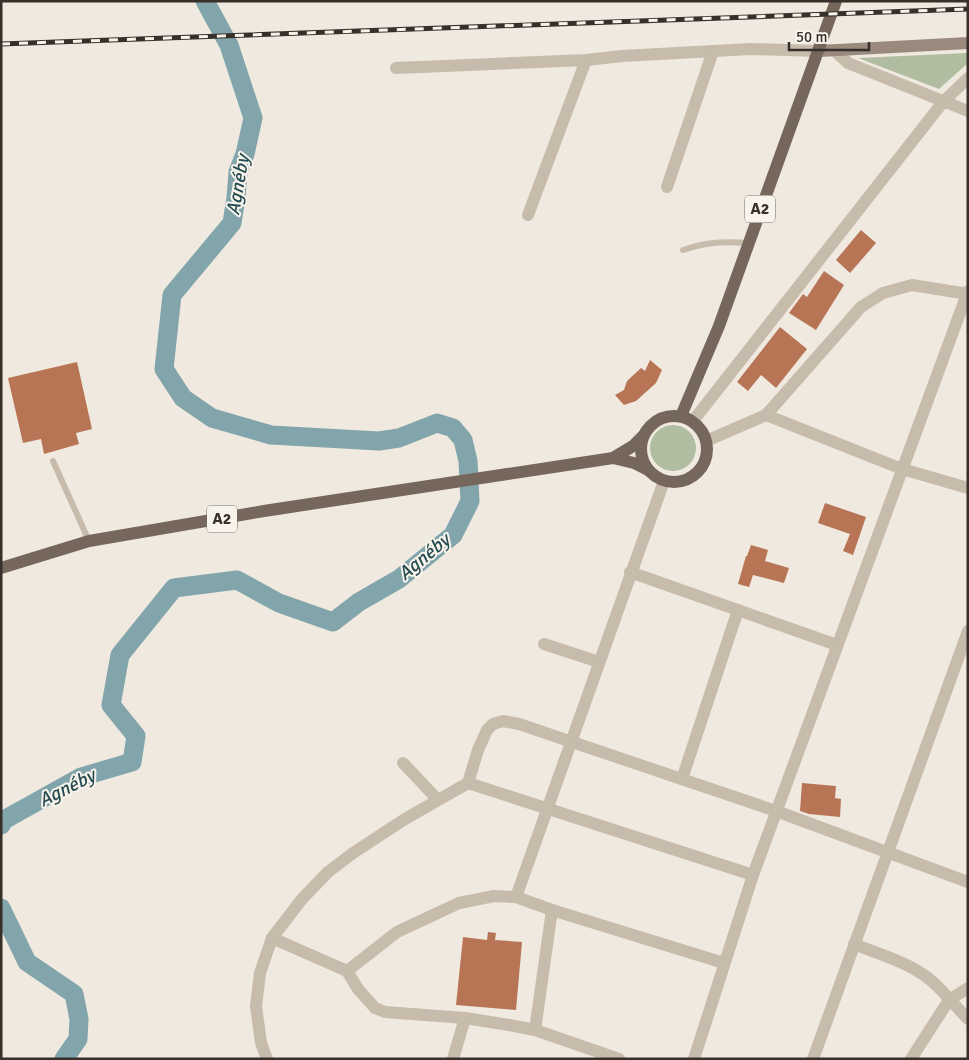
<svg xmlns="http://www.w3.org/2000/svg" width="969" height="1060" viewBox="0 0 969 1060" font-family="Signika,sans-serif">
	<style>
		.green { fill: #b1bda1 }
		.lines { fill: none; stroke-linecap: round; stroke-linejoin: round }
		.river { stroke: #81a5aa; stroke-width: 19 }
		.building { fill: #b77556 }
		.service { stroke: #c7bbac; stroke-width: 6 }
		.minor { stroke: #c7bbac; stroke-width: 12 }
		.secondary { stroke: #9a8a7e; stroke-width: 12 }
		.primary { stroke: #76675d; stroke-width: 12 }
		.rail-casing { stroke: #362f2a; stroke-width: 5 }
		.rail { stroke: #f8f3eb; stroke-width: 3; stroke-dasharray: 9; stroke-linecap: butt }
		.labels { text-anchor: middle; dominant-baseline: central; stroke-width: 4; stroke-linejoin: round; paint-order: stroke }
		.shield { fill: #f8f3eb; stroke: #706a64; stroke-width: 1 }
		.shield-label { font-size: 16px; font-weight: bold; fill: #362f2a }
		.water-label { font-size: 19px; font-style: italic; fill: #254c52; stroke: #f8f3eb }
	</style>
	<rect width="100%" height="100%" fill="#f0e9df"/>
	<g class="green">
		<path d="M968 53V63L939 89 858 58Z"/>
		<circle cx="673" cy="448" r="23"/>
	</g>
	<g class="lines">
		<g class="river">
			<path d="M1 825 4 820 81 777 132 762 136 736 111 705 120 655 174 588 237 580 279 603 333 622 359 602 399 579 453 535 470 501 468 461 463 440 453 428 437 423 399 438 379 441 271 435 212 418 183 398 164 369 172 295 232 223 236 198 238 172 245 154 253 118 229 45 205 1"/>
			<path d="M1 908 27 962 74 994 79 1019 78 1039 64 1059"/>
		</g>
	</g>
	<g class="building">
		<path d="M861 230 876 243 850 273 836 260Z"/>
		<path d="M824 271 844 285 816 330 789 313 803 294 807 297Z"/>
		<path d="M780 327 807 349 776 388 761 375 748 391 737 382Z"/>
		<path d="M650 360 662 370 656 383 636 401 624 405 615 395 624 390 627 381 641 368 645 371Z"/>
		<path d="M77 362 92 429 76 433 79 444 44 454 41 439 23 443 8 378Z"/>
		<path d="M825 503 866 517 853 555 843 551 850 534 818 523Z"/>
		<path d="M751 545 768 550 765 561 789 568 784 583 753 575 749 587 738 584 746 556H747Z"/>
		<path d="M802 783 836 786 835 798 841 799 840 817 809 814 800 811Z"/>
		<path d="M488 932 496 933 495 940 522 942 516 1010 456 1005 463 937 487 940Z"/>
	</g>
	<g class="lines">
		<g class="service">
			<path d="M683 250C707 242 723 241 748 243"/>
			<path d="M53 461 89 541"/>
		</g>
		<g class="minor">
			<path d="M835 51 848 63 968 111"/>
			<path d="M396 68 586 60 622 56 751 49 819 51"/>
			<path d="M667 187 713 51"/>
			<path d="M528 215 586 60"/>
			<path d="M766 415 902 469 968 488"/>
			<path d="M693 421 943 102 968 78"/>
			<path d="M706 441 766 415 861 307 883 293 912 285 968 294"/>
			<path d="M630 572 837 645"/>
			<path d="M544 644 599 662"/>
			<path d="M403 763 438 800"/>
			<path d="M682 779 738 610"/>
			<path d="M468 783 753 875"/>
			<path d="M516 897 664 481"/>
			<path d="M272 938 347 971 358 989 375 1008 385 1012 465 1018 509 1025 535 1030 619 1059"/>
			<path d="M854 944C883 956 917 964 939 988 949 998 958 1009 968 1019"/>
			<path d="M347 971 397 932 459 903 494 896 516 897 552 910 724 963"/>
			<path d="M535 1030 552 910"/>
			<path d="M267 1059 261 1043 256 1006 260 973 272 938 302 899 328 872 353 853 405 819 468 783 478 750 487 730 493 724 503 721 519 724 776 811 968 882"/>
			<path d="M453 1059 465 1018"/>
			<path d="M694 1059 753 875 968 291"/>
			<path d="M813 1059 968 631"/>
			<path d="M911 1059 949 1000 968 988"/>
		</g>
		<path class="secondary" d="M819 51 968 43"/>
		<g class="primary">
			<circle cx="674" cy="449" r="33"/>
			<path d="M681 416 719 326 836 1"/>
			<path d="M613 458 634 463 648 470"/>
			<path d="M1 568 89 541 264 511 613 458 633 446 643 436"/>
		</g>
		<g class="rail-casing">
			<path id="rail" d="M1 44 968 9"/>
		</g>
		<use href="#rail" class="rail"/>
	</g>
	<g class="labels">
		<g class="shield">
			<rect x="745" y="195.5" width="30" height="27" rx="4"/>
			<rect x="207" y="505.5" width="30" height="27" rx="4"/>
		</g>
		<g class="shield-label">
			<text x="760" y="209">A2</text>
			<text x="222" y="519">A2</text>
		</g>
		<g class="water-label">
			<text transform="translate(238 185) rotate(-80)">Agnéby</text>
			<text transform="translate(424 557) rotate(-40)">Agnéby</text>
			<text transform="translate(67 788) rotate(-27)">Agnéby</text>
		</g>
	</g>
	<rect width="969" height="1060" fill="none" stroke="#362f2a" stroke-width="5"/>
	<path d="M789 42v8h80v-8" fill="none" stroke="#362f2a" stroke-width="2.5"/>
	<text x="796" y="42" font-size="15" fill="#362f2a" stroke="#f8f3eb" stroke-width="4" paint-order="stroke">50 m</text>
</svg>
